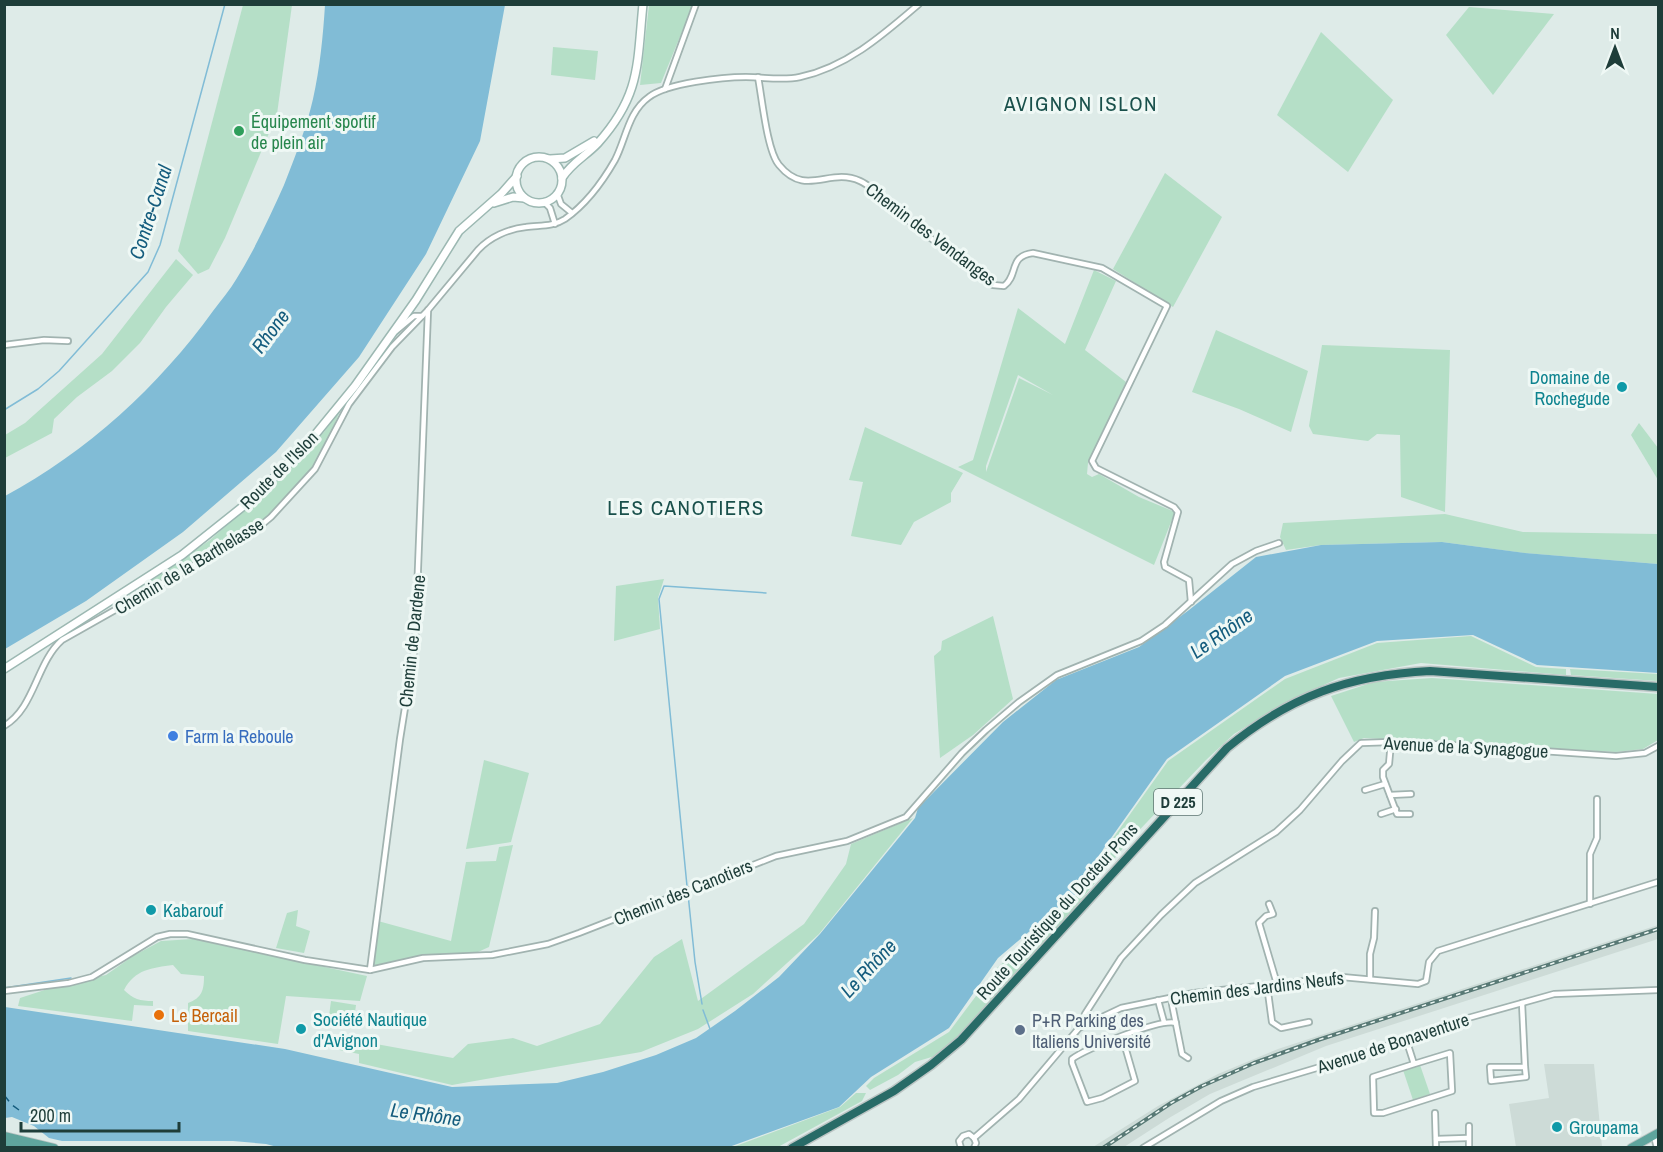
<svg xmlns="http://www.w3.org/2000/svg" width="1663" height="1152" viewBox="0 0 1663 1152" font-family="'Archivo Narrow',sans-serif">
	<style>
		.built { fill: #cddbd7 }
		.green { fill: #b5dfc7; fill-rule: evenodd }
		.water { fill: #81bcd6 }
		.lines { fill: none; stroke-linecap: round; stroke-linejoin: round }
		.stream { stroke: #81bcd6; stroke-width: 1.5 }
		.ferry { stroke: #145c7d; stroke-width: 1.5; stroke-dasharray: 8 6; stroke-linecap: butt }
		.street-casing { stroke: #a1b3b0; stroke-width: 8 }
		.secondary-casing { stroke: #9cb8b2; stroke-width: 10 }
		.primary-casing { stroke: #bcc5c4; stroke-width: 10 }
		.highway-casing { stroke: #bcc5c4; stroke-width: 11 }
		.street { stroke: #fff; stroke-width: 4.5 }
		.secondary { stroke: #fff; stroke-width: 7 }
		.primary { stroke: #5fa59d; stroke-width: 8 }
		.highway { stroke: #286b67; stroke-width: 8 }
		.rail-casing { stroke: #587975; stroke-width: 4 }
		.rail { stroke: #eff8f5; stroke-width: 1.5; stroke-dasharray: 4.5; stroke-linecap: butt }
		.leisure-dot { fill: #2e9e5b; stroke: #eff8f5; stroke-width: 2 }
		.culture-dot { fill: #0f9aa8; stroke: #eff8f5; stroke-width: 2 }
		.shop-dot { fill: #3f7fe0; stroke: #eff8f5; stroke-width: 2 }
		.food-dot { fill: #e8710a; stroke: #eff8f5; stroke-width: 2 }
		.service-dot { fill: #5c6f8a; stroke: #eff8f5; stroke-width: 2 }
		.labels { text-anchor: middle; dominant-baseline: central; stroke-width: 6; stroke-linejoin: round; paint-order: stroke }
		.shield { fill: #eff8f5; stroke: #5d7571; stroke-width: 1.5 }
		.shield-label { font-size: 16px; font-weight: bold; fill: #1e3d39 }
		.leisure-label { font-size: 18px; fill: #27864d; stroke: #eff8f5; text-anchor: start }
		.street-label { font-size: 18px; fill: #1e3d39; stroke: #eff8f5 }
		.culture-label { font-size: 18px; fill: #0d838f; stroke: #eff8f5; text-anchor: start }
		.shop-label { font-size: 18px; fill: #366cbe; stroke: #eff8f5; text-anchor: start }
		.food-label { font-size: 18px; fill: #c56008; stroke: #eff8f5; text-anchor: start }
		.service-label { font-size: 18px; fill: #4e5e75; stroke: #eff8f5; text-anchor: start }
		.water-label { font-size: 20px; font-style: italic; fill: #145c7d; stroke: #eff8f5 }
		.quarter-label { font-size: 21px; letter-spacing: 1.5px; fill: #19504b; stroke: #eff8f5 }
	</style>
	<rect width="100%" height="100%" fill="#deebe8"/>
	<g class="built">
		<path d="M1658 925V939L1326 1046 1210 1094 1169 1118 1124 1147H1093L1158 1106 1218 1074 1278 1049Z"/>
		<path d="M1544 1064H1594L1602 1147H1516L1509 1104 1549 1098Z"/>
	</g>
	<g class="green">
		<path d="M243 5H292L277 114 225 238 209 269 198 274 178 251Z"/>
		<path d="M649 5H693L661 83 640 85Z"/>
		<path d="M1469 7 1554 14 1493 95 1446 35Z"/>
		<path d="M1321 32 1393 100 1348 172 1277 115Z"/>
		<path d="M553 47 598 51 595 80 551 75Z"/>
		<path d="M1165 173 1222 217 1173 307 1113 269Z"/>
		<path d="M176 259 193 275 166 307 140 343 112 371 77 397 54 419 52 433 5 458V435L25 423 102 354Z"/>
		<path d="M1094 270 1116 281 1085 350 1126 382 1088 463 1087 474 1092 477 1099 474 1139 497 1175 512 1154 565 958 467 973 460 1018 308 1065 344ZM1018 375 1053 395 1019 378 986 472V466Z"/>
		<path d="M1216 330 1308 371 1291 432 1239 409 1192 392Z"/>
		<path d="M1322 345 1450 350 1445 512 1401 497 1400 435 1377 434 1368 441 1313 434 1309 426Z"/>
		<path d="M341 409 318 462 260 525 122 604 113 607 210 540 283 475 324 432Z"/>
		<path d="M1639 423 1658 448V480L1631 435Z"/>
		<path d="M865 427 963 473 951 493V502L914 522 901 545 851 536 863 482 849 480Z"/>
		<path d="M1445 514 1523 532 1658 534V564L1524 553 1442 542 1321 545 1286 550 1280 537 1283 523Z"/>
		<path d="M664 579 658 598 660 629 614 641 616 586Z"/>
		<path d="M993 616 1013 699 973 735 940 758 934 656 941 650 942 641Z"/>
		<path d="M1471 636 1536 667 1566 669V675L1421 663 1339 678 1286 702 1234 734 1206 760 1128 842 1064 921 967 1028 935 1056 915 1062 898 1075 870 1090 866 1086 874 1078 949 1032 997 968 1072 902 1106 848 1168 761 1285 679 1377 643Z"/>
		<path d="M1570 669 1658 674V681L1571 675Z"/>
		<path d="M1432 678 1658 694V740L1643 749 1616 752 1364 738 1354 742 1331 696 1374 682Z"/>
		<path d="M484 760 529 773 511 842 466 849Z"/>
		<path d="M913 818 819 934 753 994 698 1029 641 1052 452 1085 359 1063V1054L320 1046 321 1034 453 1058 468 1044 513 1038 537 1046 600 1024 654 957 682 939 698 1001 804 924 846 864 851 844Z"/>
		<path d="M513 845 489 947 478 952 422 956 371 967 378 921 451 941 466 862 496 861 499 847Z"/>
		<path d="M298 910 296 926 310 931 304 953 276 948 287 913Z"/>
		<path d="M193 939 367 976 360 1001 286 996 278 1044 188 1031V1003C202 998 204 990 204 976L181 974 173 965C152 968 135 969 124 990 133 999 140 1001 153 1001V1006L134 1005 132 1021 18 1006 20 998 60 985 106 975 133 956 161 941Z"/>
		<path d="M331 1001 356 1005 354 1020 329 1016Z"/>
		<path d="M1420 1065 1430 1094 1413 1100 1403 1070Z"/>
		<path d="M856 1093H866L862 1101 778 1147H733L840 1107Z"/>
	</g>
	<g class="water">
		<path d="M325 5H505L480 141 426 254 359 357 276 452 183 532 86 601 5 649V496C87 452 159 386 213 311 221 300 230 290 237 278 255 249 270 216 284 185 295 157 306 129 313 99 320 68 323 36 325 5Z"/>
		<path d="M1442 542 1525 553 1658 564V673L1537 665 1473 635 1377 641 1285 676 1167 759 1104 848 1076 894 1056 909 998 958 949 1028 871 1077 839 1107 729 1147 281 1148 266 1144 233 1141H62L49 1138 34 1126 12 1117 5 1118V1007L285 1049 452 1087 557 1083 603 1072 656 1055 696 1038 735 1011 779 977 820 934 915 818 918 808 1003 722 1056 680 1139 647 1189 610 1256 557 1321 545Z"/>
	</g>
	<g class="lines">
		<g class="stream">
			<path d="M4 410 38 389 59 371 148 272 160 245 225 4"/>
			<path d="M687 886 659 599 664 586 766 593"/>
			<path d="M688 894 695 962 702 1004"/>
			<path d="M4 988 71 978"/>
			<path d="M703 1010 710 1029"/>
		</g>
		<path class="ferry" d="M4 1095 12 1105 19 1110"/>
		<g class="street-casing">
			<g id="street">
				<path d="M758 77C762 98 767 151 779 165 806 198 829 167 860 181 876 188 894 210 909 221 936 243 965 264 993 285L1004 286C1019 275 1008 256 1033 253L1102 268 1167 306 1092 461 1096 468 1174 507 1178 512 1164 562 1165 567 1189 580 1191 602"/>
				<path d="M665 89 696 4"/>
				<path d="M557 193 561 204 572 213"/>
				<path d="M544 202 550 208 555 224"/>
				<path d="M396 331 414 316H422"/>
				<path d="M4 345 44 340 68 341"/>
				<path d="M4 726C35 708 36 663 62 640L253 532 271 517 315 469 349 404 392 347 428 310 478 250C490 237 508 229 526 227 539 225 553 227 565 219 585 205 603 181 615 160 626 139 628 112 649 97 667 83 723 77 746 77 764 77 782 81 800 77 847 67 884 34 919 4"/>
				<path d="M1391 742 1389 764 1383 770V777L1397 814H1410"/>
				<path d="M1365 790 1385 784"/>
				<path d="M1390 795 1411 794"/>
				<path d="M1381 814 1396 809"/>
				<path d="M1269 904 1273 914 1266 916 1259 923 1277 984"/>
				<path d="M1590 904V854L1597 838V799"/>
				<path d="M370 970 400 739 415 645 428 310"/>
				<path d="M1370 979V954L1374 938 1375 911"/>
				<path d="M1267 985 1272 1022 1281 1028 1309 1022"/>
				<path d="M4 991 69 983 92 977 157 937 170 934H187L305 960 370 970 423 958 492 955 548 944 579 933 776 856 847 841 906 817 962 753 986 730 1019 702 1057 675 1141 641 1165 625 1232 564 1256 551 1279 543"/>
				<path d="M1158 1000 1164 1022"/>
				<path d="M1522 1003 1525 1067 1526 1077 1491 1081 1490 1067H1525"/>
				<path d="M1172 1004 1182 1054 1188 1058"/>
				<path d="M1079 1028 1121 1008 1194 993 1342 977 1418 984 1426 981 1429 962 1438 951 1658 882"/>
				<path d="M1122 1036 1135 1081 1102 1098 1087 1102 1072 1063V1059C1085 1049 1161 1018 1176 1023"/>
				<path d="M1406 1039 1414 1064 1450 1053 1452 1091 1383 1113H1374L1373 1077 1414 1064"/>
				<path d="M1435 1113 1436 1148"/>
				<path d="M1469 1126V1148"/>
				<path d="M1654 1136 1657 1148"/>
				<path d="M974 1138 1019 1099 1079 1028 1085 1014 1121 958 1161 915 1195 883 1276 832 1300 810 1342 761 1361 743 1391 742 1467 746 1616 756 1645 753 1658 746"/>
				<path d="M1436 1139 1467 1138"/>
				<path d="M961 1148 959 1141 963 1136 969 1134 974 1138"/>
				<path d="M974 1148 976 1143 974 1138"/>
				<path d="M1143 1148 1221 1101 1253 1087 1357 1056 1468 1018 1554 994 1658 990"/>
			</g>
		</g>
		<g class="secondary-casing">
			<g id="secondary">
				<circle cx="539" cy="180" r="23"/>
				<path d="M550 159 565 158 594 141"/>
				<path d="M562 178C572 162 586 156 598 143 641 95 637 64 643 4"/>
				<path d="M494 203 513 197 524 198"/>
				<path d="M4 669 182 555 246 504 285 467 310 441 355 386 416 300 459 231 501 194 517 176"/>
			</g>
		</g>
		<g class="primary-casing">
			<g id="primary">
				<path d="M4 1136 54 1148"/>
				<path d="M4 1143 33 1148"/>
				<path d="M1631 1148 1658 1133"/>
			</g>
		</g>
		<g class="highway-casing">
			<path id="highway" d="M792 1148 894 1091 931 1065 961 1040 1227 748C1290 696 1349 675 1430 671L1658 687"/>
		</g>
		<use href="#street" class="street"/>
		<use href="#secondary" class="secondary"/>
		<use href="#primary" class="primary"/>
		<use href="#highway" class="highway"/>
		<g class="rail-casing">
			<path id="rail" d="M1103 1148 1171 1103 1202 1086 1254 1063 1318 1040 1658 929"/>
		</g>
		<use href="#rail" class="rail"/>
	</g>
	<circle class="leisure-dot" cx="239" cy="131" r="6"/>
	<g class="culture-dot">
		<circle cx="1622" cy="387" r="6"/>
		<circle cx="151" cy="910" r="6"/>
		<circle cx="301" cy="1029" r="6"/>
		<circle cx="1557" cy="1127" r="6"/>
	</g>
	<circle class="shop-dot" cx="173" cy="736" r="6"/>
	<circle class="food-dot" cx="159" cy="1015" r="6"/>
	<circle class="service-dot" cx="1020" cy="1030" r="6"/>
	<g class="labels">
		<rect class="shield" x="1154" y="789" width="48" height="26" rx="4.5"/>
		<g class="shield-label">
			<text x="1178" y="802">D 225</text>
		</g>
		<g class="leisure-label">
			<text x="251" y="121">Équipement sportif<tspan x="251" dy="21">de plein air</tspan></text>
		</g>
		<g class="street-label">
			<text transform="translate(931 234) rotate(37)">Chemin des Vendanges</text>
			<text transform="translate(279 470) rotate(-45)">Route de l'Islon</text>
			<text transform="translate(189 566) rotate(-31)">Chemin de la Barthelasse</text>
			<text transform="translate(412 641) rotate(-84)">Chemin de Dardene</text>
			<text transform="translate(1466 747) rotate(3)">Avenue de la Synagogue</text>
			<text transform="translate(683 892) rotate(-22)">Chemin des Canotiers</text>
			<text transform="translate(1057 911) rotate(-48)">Route Touristique du Docteur Pons</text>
			<text transform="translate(1257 988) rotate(-7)">Chemin des Jardins Neufs</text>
			<text transform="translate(1393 1043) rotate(-18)">Avenue de Bonaventure</text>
		</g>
		<g class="culture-label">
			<text x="1610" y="377" text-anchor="end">Domaine de<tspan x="1610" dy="21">Rochegude</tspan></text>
			<text x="163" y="910">Kabarouf</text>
			<text x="313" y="1019">Société Nautique<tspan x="313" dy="21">d'Avignon</tspan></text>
			<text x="1569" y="1127">Groupama</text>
		</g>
		<g class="shop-label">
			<text x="185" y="736">Farm la Reboule</text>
		</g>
		<g class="food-label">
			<text x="171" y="1015">Le Bercail</text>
		</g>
		<g class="service-label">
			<text x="1032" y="1020">P+R Parking des<tspan x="1032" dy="21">Italiens Université</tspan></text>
		</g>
		<g class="water-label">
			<text transform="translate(150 212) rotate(-72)">Contre-Canal</text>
			<text transform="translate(270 331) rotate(-53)">Rhone</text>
			<text transform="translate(1221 633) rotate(-35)">Le Rhône</text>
			<text transform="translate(868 968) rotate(-47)">Le Rhône</text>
			<text transform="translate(426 1114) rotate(8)">Le Rhône</text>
		</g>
		<g class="quarter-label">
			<text x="1081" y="103">AVIGNON ISLON</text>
			<text x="686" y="507">LES CANOTIERS</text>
		</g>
	</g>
	<rect width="1663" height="1152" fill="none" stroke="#1e3d39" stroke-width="12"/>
	<g transform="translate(1615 48)" stroke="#eff8f5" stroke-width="4.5" paint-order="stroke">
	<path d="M0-4.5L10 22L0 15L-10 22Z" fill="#1e3d39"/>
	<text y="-9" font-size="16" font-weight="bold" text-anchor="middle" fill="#1e3d39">N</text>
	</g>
	<path d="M21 1122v9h158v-9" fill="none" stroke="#1e3d39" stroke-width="3"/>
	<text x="30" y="1122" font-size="18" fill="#1e3d39" stroke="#eff8f5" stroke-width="4.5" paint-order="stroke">200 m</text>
</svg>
